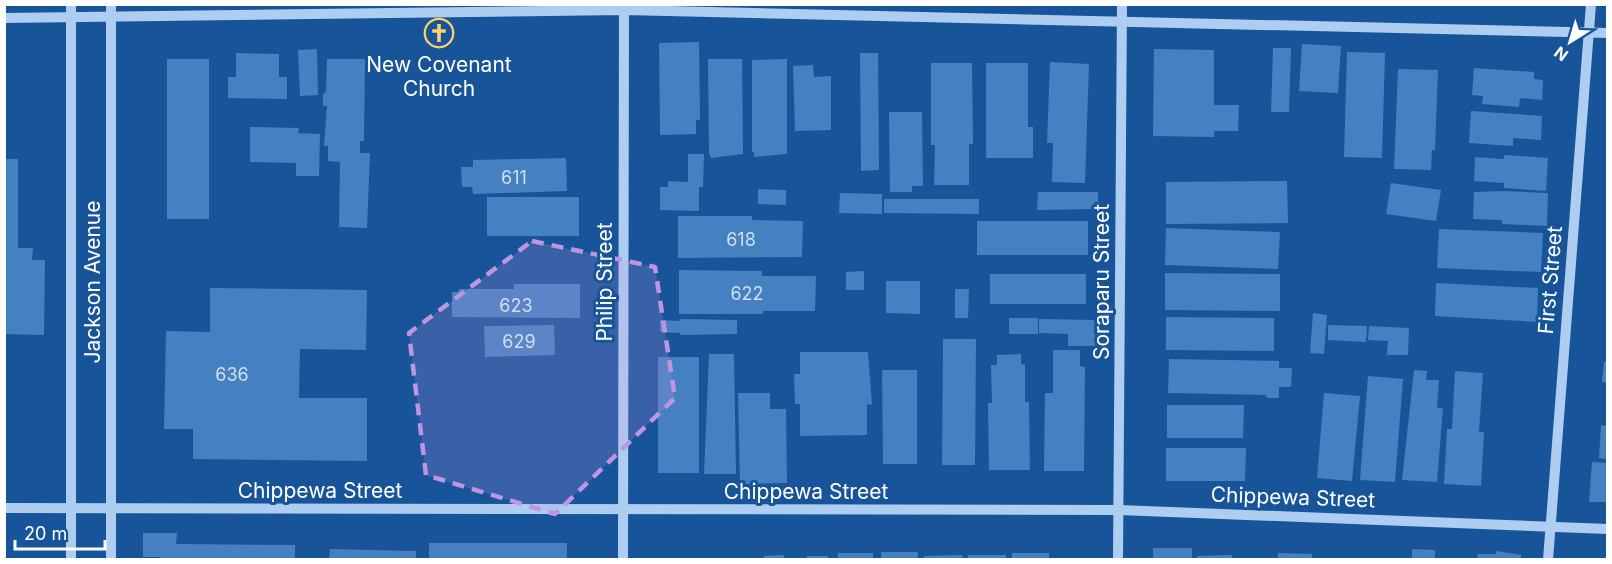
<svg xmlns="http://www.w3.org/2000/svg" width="1612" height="564" viewBox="0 0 1612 564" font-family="Inter,sans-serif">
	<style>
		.building { fill: #4580c1 }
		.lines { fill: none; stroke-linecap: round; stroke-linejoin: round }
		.minor { stroke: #adcef1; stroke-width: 10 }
		.marked { fill: #bd96df; fill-opacity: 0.2; stroke: #bd96df; stroke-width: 4.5; stroke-dasharray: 12 8; stroke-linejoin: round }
		.labels { text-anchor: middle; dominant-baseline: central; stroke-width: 6; stroke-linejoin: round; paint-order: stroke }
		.number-label { font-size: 18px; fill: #d0dff0 }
		.poi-label { font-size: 21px; fill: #fff; stroke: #185499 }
		.street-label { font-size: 21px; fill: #fff; stroke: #185499 }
	</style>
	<rect width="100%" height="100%" fill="#185499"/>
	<g class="building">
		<path d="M699 42 700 120H696V134L660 135 659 43Z"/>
		<path d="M1302 44 1341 46 1338 93 1299 91Z"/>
		<path d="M1273 48H1291L1289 112H1271Z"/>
		<path d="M317 49 318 95 300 96 298 50Z"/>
		<path d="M1154 49 1214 50V105H1239L1238 131H1214V137L1153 136Z"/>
		<path d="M1347 52 1385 53 1382 158 1344 157Z"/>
		<path d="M236 53 279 54V77H287V99L228 98V77H236Z"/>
		<path d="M860 53H878L879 170 861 171Z"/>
		<rect x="167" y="59" width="42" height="160"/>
		<path d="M327 59H365L364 141H360V153H370L367 228 339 227 340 162 328 161V146H324L327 106H323V94L326 92Z"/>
		<path d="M708 59H742L743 154 711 158 709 153Z"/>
		<path d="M787 59V154L754 157V152H752V60Z"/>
		<path d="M1050 62 1089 64 1085 183 1052 182 1053 143H1047Z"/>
		<path d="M931 63H972L973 144H969V185H934L935 145H931Z"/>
		<path d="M986 63H1028V127H1033V158H986Z"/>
		<path d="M813 65 814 77 831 76V130L795 131 793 66Z"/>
		<path d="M1474 68 1534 72V79L1543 80 1542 100 1520 98 1519 107 1482 104 1483 96 1472 95Z"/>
		<path d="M1398 69 1438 70 1435 150H1432L1431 170 1394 169Z"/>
		<path d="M1471 111 1542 116 1541 140 1513 138V146L1469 143Z"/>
		<path d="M889 112H922L923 186H912V192H890Z"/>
		<path d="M250 127 299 128 298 133 320 134 319 176H296V163L250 162Z"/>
		<path d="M688 154H704L703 187H699V211L660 210V187H668V181L688 182Z"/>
		<path d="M1504 155 1548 158 1546 191 1504 188V183L1474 181 1475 157 1504 159Z"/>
		<path d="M566 158 567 191 473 194 472 187H462L461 167H473V160Z"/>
		<path d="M4 159H18V248H33L32 260H45L44 335 4 334Z"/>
		<path d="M1287 181 1288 223 1166 224V182Z"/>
		<path d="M1391 183 1441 190 1436 221 1386 214Z"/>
		<path d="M758 189 786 190V205L758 204Z"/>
		<path d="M1505 191 1548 193 1547 226 1502 224V220L1473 219 1474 192Z"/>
		<path d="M1038 192H1098V209L1037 210Z"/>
		<path d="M840 193 882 194V214L839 213Z"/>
		<rect x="487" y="197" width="92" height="39"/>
		<path d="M884 199H979V214L884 213Z"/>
		<path d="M678 216H752V220L803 221 802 257 678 258Z"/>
		<rect x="977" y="221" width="111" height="34"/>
		<path d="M1166 228 1280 232 1278 269 1165 265Z"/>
		<path d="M1439 229 1543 233 1541 272 1437 268Z"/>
		<path d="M679 270 762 271V276H816L815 311H763V314H679Z"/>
		<path d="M864 271V290H846V272Z"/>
		<path d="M1165 273 1280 274V311L1165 310Z"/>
		<rect x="990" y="274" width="96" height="30"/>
		<path d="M886 281H920V314L886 313Z"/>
		<path d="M1436 283 1538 288 1537 322 1435 316Z"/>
		<path d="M514 284H580V318L452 317V292H458L459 289H514Z"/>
		<path d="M210 288 367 290 366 350 300 349 299 398H367V461L193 459V429H164L166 331 210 332Z"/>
		<path d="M955 289H969L968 318H955Z"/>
		<path d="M1313 313 1327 315 1324 354 1310 353Z"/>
		<path d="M1166 317 1274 318V351L1166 350Z"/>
		<rect x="1009" y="318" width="29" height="16"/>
		<path d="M680 319 737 320V334L680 335V333L660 332V320L680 321Z"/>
		<path d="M1039 319 1096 320 1095 346H1068V334L1039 333Z"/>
		<path d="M554 325 555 355 485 357 484 326Z"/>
		<path d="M1328 325 1367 326 1366 342 1328 340Z"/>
		<path d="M1369 326 1409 328 1408 355H1387L1388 341 1368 340Z"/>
		<path d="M943 339H976L975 465H942Z"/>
		<path d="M1053 350H1080V366L1085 367 1084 471H1044L1045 393H1053Z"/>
		<path d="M800 352H868L872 405 867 404V435L800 436V404H795L794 374H800Z"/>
		<path d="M709 354H734L736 474H704Z"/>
		<path d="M1021 354V364L1025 365V402H1029L1030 470H989L988 403H992L991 365H997V355Z"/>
		<rect x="658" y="357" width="41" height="116"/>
		<path d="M1169 359 1279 361V368H1292L1291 387H1279V398H1267L1266 395 1168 393Z"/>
		<path d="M1604 362H1608V383L1602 382Z"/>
		<path d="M882 370H917V464H883Z"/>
		<path d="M1414 370 1427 371 1426 380H1439L1437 408H1443L1437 482 1402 480Z"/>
		<path d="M1455 371 1483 373 1479 432H1484L1481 486 1444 484 1447 429H1452Z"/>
		<path d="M1368 376 1403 379 1395 482 1360 480Z"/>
		<path d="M738 393H770V409H786L787 483 740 484Z"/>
		<path d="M1324 393 1360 396 1352 481 1317 478Z"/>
		<path d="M1167 405H1244L1243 438H1167Z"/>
		<path d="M1601 425 1608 426V459L1599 458Z"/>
		<path d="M1166 448H1246L1245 481H1166Z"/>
		<path d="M1592 462 1608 463V502H1589Z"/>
		<path d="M143 533H177L176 544 295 545V560H160V557H143Z"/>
		<rect x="429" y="543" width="138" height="17"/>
		<rect x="1153" y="548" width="39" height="12"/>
		<path d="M330 549 416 551V560H329Z"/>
		<path d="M1412 549 1435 550V560H1412Z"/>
		<path d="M1496 551 1521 555V560H1477L1478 554H1496Z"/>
		<path d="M881 552H918L917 560H881Z"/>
		<rect x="838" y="553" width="35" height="7"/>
		<rect x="1012" y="553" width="37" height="7"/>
		<path d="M1278 553 1312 554V560H1278Z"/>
		<path d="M784 555V560H764V556Z"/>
		<path d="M962 555 963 560H924V556Z"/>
		<rect x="968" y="555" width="38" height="5"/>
		<path d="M1232 555V560H1197V556Z"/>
		<rect x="807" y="556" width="21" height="4"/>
	</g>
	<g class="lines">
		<g class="minor">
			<path d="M71 4V560"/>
			<path d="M4 18 624 10 1608 33"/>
			<path d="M4 508 1119 510 1608 529"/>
			<path d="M111 560V4"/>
			<path d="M623 560 624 5"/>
			<path d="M1118 560 1122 4"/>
			<path d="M1548 560 1591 4"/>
		</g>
	</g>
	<path class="marked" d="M532 241 655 267 675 398 555 514 426 475 409 333Z"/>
	<defs>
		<g id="church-ring" transform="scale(1.5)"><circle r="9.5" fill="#185499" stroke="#ffd16d" stroke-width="1.5"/><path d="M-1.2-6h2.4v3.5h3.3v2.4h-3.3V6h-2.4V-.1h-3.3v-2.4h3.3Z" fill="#ffd16d"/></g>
	</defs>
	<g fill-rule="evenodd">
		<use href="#church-ring" x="439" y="33"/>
	</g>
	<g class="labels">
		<g class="number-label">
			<text x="514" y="177">611</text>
			<text x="741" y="239">618</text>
			<text x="747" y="293">622</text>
			<text x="516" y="305">623</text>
			<text x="519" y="341">629</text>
			<text x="232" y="374">636</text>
		</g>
		<g class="poi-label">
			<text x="439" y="64">New Covenant<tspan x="439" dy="24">Church</tspan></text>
		</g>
		<g class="street-label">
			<text transform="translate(1550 280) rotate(-85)">First Street</text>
			<text transform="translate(92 282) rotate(-90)">Jackson Avenue</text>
			<text transform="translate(604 282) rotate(-90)">Philip Street</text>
			<text transform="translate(1101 282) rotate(-90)">Soraparu Street</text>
			<text x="320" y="490">Chippewa Street</text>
			<text x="806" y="491">Chippewa Street</text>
			<text transform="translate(1293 497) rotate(2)">Chippewa Street</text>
		</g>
	</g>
	<rect width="1612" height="564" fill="none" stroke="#ffffff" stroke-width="12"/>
	<g transform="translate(1570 42) rotate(217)" stroke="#185499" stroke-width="4.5" paint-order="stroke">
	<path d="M0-4.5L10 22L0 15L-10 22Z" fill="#ffffff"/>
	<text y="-9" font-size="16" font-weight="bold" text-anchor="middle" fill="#ffffff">N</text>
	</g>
	<path d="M15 540v9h90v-9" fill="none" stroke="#ffffff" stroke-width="3"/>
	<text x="24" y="540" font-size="18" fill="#ffffff" stroke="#185499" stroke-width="4.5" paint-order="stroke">20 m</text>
</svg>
